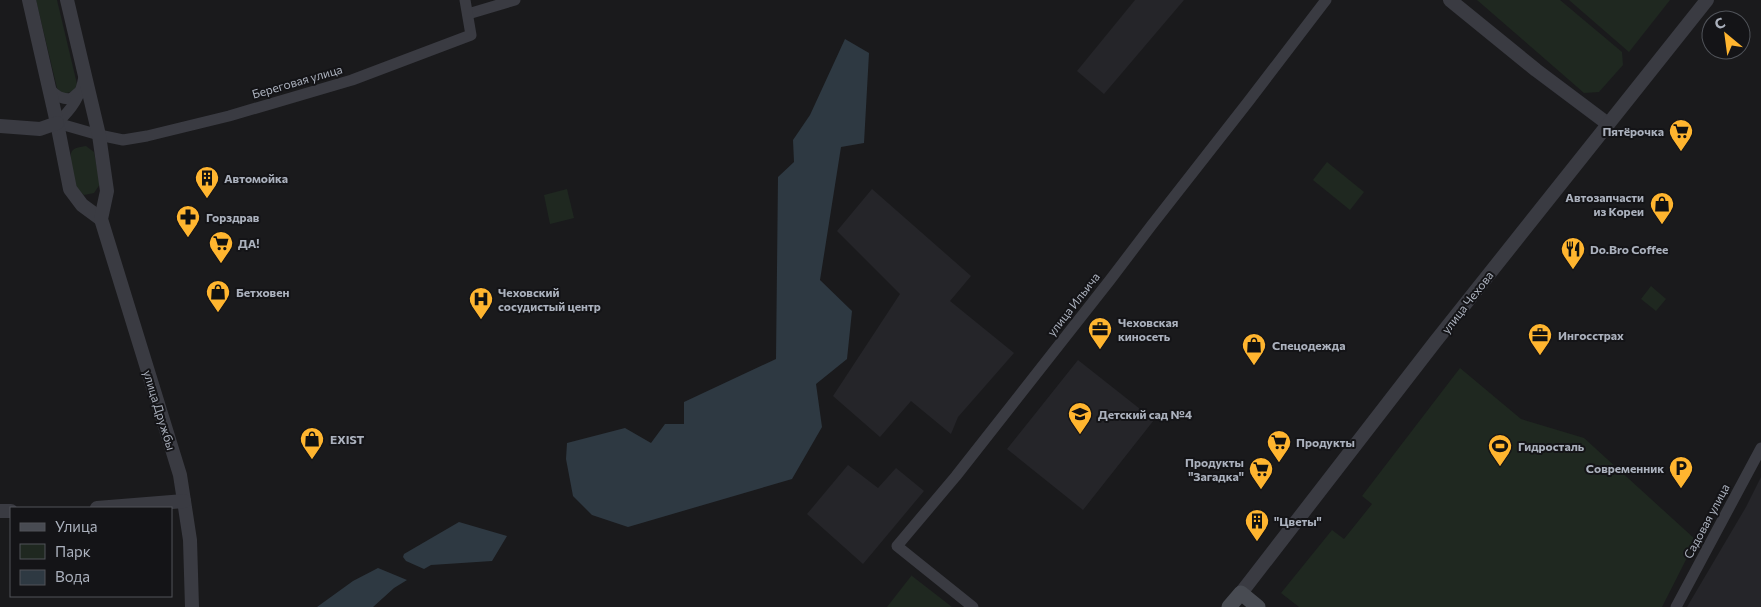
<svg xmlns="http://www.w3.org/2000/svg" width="1761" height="607" viewBox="0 0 1761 607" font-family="Commissioner,sans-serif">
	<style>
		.built { fill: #252529 }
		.green { fill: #1f2820 }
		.water { fill: #2e3942 }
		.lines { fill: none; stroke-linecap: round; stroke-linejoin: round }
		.minor { stroke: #3a3b42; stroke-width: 11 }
		.tertiary { stroke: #3a3b42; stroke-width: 14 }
		.secondary { stroke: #484b52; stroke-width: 15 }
		.labels { text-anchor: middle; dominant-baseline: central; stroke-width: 4; stroke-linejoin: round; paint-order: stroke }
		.street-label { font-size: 12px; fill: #abb1bd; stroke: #141417 }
		.poi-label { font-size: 12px; font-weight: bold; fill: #abb1bd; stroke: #141417; text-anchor: start }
	</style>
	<rect width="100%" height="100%" fill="#1a1a1c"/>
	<g class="built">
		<path d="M1135 0H1184L1104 94 1077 71Z"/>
		<path d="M872 189 971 276 950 301 1014 353 958 417 951 434 911 401 880 437 833 396 900 294 837 231Z"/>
		<path d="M1078 360 1154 420 1083 510 1007 449Z"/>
		<path d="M848 465 878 488 896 468 924 491 863 564 807 514Z"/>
		<path d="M1761 477V607H1687L1746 507Z"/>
	</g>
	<g class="green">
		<path d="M36 0H57L77 84 74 91 63 94 57 88Z"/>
		<path d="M1477 0H1560L1622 52 1623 65 1599 92 1584 93Z"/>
		<path d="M1569 0H1670L1629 52Z"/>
		<path d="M86 146 94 152 100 184 94 193 84 195C81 192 78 190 76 186 74 180 68 156 72 151 75 147 81 147 86 146Z"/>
		<path d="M1327 162 1364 192 1350 210 1313 180Z"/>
		<path d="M567 189 574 218 550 224 544 195Z"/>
		<path d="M1651 286 1666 299 1656 311 1641 299Z"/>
		<path d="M1460 368 1521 419 1584 438 1696 540 1662 607H1299L1281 593 1332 530 1344 539 1372 504 1362 496Z"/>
		<path d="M912 575V576L952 607H887Z"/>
	</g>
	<g class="water">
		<path d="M845 39 869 53 864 143 841 147 820 280 852 311 847 359 816 384 822 427 792 479 628 527 592 515 573 496 566 459 567 443 625 428 651 443 665 424H684V402L776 359 778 177 794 162 793 140 810 115Z"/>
		<path d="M459 522 507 536 492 561 431 565 424 569 406 561 403 557 404 554Z"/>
		<path d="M378 568 407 580 394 588 373 607H317L353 581Z"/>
	</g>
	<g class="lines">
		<g class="minor">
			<path d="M468 14 515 0"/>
			<path d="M50 89C56 96 61 99 71 99L79 92"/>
			<path d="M57 123 99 135 123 140 147 136 229 116 352 80 471 35 465 0"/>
			<path d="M57 123C72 109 81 96 84 76"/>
			<path d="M973 607 897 546 956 476 1110 280 1151 226 1248 102 1326 0"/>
			<path d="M1676 607 1761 448"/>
		</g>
		<g class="tertiary">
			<path d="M29 0 57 123 70 189 82 205 101 219"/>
			<path d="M67 0 99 135 107 191 101 219 180 475 190 540 192 607"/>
			<path d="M1450 0 1536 70 1608 124"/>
			<path d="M0 126 40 129 57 123"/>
			<path d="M97 508 184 501"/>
			<path d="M0 511H11"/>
			<path d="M1241 593 1435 342 1707 0"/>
		</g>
		<path class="secondary" d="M1229 607 1241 593 1258 607"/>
	</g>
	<defs>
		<g id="supermarket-pin" transform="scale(1.25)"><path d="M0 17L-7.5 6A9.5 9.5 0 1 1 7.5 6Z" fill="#ffb52f" stroke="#141417"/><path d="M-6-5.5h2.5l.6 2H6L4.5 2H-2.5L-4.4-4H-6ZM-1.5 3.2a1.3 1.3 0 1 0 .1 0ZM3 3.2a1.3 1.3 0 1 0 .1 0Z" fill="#111"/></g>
		<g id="building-pin" transform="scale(1.25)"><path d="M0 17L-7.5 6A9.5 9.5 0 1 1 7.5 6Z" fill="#ffb52f" stroke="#141417"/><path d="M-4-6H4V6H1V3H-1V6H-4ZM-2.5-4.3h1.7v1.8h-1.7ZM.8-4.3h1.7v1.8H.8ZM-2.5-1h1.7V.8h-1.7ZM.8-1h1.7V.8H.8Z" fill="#111"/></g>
		<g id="shop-pin" transform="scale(1.25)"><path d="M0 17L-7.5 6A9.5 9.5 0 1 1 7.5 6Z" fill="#ffb52f" stroke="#141417"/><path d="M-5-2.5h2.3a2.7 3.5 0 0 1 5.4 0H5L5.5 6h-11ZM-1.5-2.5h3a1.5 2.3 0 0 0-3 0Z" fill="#111"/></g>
		<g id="pharmacy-pin" transform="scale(1.25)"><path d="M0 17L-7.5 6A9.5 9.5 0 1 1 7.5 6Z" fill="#ffb52f" stroke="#141417"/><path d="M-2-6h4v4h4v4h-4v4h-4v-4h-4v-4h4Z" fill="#111"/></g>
		<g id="restaurant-pin" transform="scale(1.25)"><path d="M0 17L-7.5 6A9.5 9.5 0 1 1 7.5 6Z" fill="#ffb52f" stroke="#141417"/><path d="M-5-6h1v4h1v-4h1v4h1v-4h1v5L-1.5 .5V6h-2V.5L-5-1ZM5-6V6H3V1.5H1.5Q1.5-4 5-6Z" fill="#111"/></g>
		<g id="hospital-pin" transform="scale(1.25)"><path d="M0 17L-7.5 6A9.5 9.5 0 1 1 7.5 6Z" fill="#ffb52f" stroke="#141417"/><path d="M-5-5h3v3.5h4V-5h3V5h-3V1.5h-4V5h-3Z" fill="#111"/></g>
		<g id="office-pin" transform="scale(1.25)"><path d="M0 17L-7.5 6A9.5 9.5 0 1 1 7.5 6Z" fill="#ffb52f" stroke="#141417"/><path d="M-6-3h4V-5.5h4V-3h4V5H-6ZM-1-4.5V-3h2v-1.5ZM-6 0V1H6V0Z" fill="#111"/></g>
		<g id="school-pin" transform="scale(1.25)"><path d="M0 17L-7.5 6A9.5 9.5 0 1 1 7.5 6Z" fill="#ffb52f" stroke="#141417"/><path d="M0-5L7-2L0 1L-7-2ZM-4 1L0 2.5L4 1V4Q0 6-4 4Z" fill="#111"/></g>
		<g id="stadium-pin" transform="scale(1.25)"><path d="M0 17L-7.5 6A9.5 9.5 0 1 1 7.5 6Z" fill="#ffb52f" stroke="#141417"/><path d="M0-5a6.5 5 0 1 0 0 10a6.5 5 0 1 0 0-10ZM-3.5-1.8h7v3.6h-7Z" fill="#111"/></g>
		<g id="parking-pin" transform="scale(1.25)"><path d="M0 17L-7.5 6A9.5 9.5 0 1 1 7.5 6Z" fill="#ffb52f" stroke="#141417"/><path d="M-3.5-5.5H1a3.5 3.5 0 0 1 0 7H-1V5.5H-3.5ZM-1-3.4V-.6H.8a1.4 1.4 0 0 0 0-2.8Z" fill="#111"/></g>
	</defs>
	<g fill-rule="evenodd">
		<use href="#supermarket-pin" x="1681" y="131"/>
		<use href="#building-pin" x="207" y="178"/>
		<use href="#shop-pin" x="1662" y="204"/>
		<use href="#pharmacy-pin" x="188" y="217"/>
		<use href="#supermarket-pin" x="221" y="243"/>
		<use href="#restaurant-pin" x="1573" y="249"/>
		<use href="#shop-pin" x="218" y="292"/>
		<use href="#hospital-pin" x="481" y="299"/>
		<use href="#office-pin" x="1100" y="329"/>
		<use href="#office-pin" x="1540" y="335"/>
		<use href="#shop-pin" x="1254" y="345"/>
		<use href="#school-pin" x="1080" y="414"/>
		<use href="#shop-pin" x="312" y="439"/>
		<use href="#supermarket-pin" x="1279" y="442"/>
		<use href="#stadium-pin" x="1500" y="446"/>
		<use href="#parking-pin" x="1681" y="468"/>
		<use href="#supermarket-pin" x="1261" y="469"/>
		<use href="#building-pin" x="1257" y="521"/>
	</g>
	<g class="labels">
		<g class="street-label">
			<text transform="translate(297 81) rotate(-16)">Береговая улица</text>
			<text transform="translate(1467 302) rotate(-52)">улица Чехова</text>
			<text transform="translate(1073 304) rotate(-52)">улица Ильича</text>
			<text transform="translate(160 410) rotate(73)">улица Дружбы</text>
			<text transform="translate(1706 521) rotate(-62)">Садовая улица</text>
		</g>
		<g class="poi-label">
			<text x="1664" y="131" text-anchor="end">Пятёрочка</text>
			<text x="224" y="178">Автомойка</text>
			<text x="1644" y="197" text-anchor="end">Автозапчасти<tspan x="1644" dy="14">из Кореи</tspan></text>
			<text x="206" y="217">Горздрав</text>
			<text x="238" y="243">ДА!</text>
			<text x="1590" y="249">Do.Bro Coffee</text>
			<text x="236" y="292">Бетховен</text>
			<text x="498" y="292">Чеховский<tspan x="498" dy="14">сосудистый центр</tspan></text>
			<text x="1118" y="322">Чеховская<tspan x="1118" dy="14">киносеть</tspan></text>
			<text x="1558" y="335">Ингосстрах</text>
			<text x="1272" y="345">Спецодежда</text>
			<text x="1098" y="414">Детский сад №4</text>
			<text x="330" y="439">EXIST</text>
			<text x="1296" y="442">Продукты</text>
			<text x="1518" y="446">Гидросталь</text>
			<text x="1244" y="462" text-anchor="end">Продукты<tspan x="1244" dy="14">"Загадка"</tspan></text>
			<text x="1664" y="468" text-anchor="end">Современник</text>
			<text x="1274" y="521">"Цветы"</text>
		</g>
	</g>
	<rect x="10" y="507" width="162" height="90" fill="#141417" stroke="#505359"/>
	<rect x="20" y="523" width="25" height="8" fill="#484b52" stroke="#505359"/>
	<text x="55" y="532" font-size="15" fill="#abb1bd">Улица</text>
	<rect x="20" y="544" width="25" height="15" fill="#1f2820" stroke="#505359"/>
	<text x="55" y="557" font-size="15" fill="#abb1bd">Парк</text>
	<rect x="20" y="570" width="25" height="15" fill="#2e3942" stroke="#505359"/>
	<text x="55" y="582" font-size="15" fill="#abb1bd">Вода</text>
	<g transform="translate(1726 35) rotate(331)"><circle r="24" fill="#141417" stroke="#505359"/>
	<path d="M0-4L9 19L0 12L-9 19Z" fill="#ffb52f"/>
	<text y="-8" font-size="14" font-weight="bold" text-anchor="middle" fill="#abb1bd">С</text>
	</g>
</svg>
